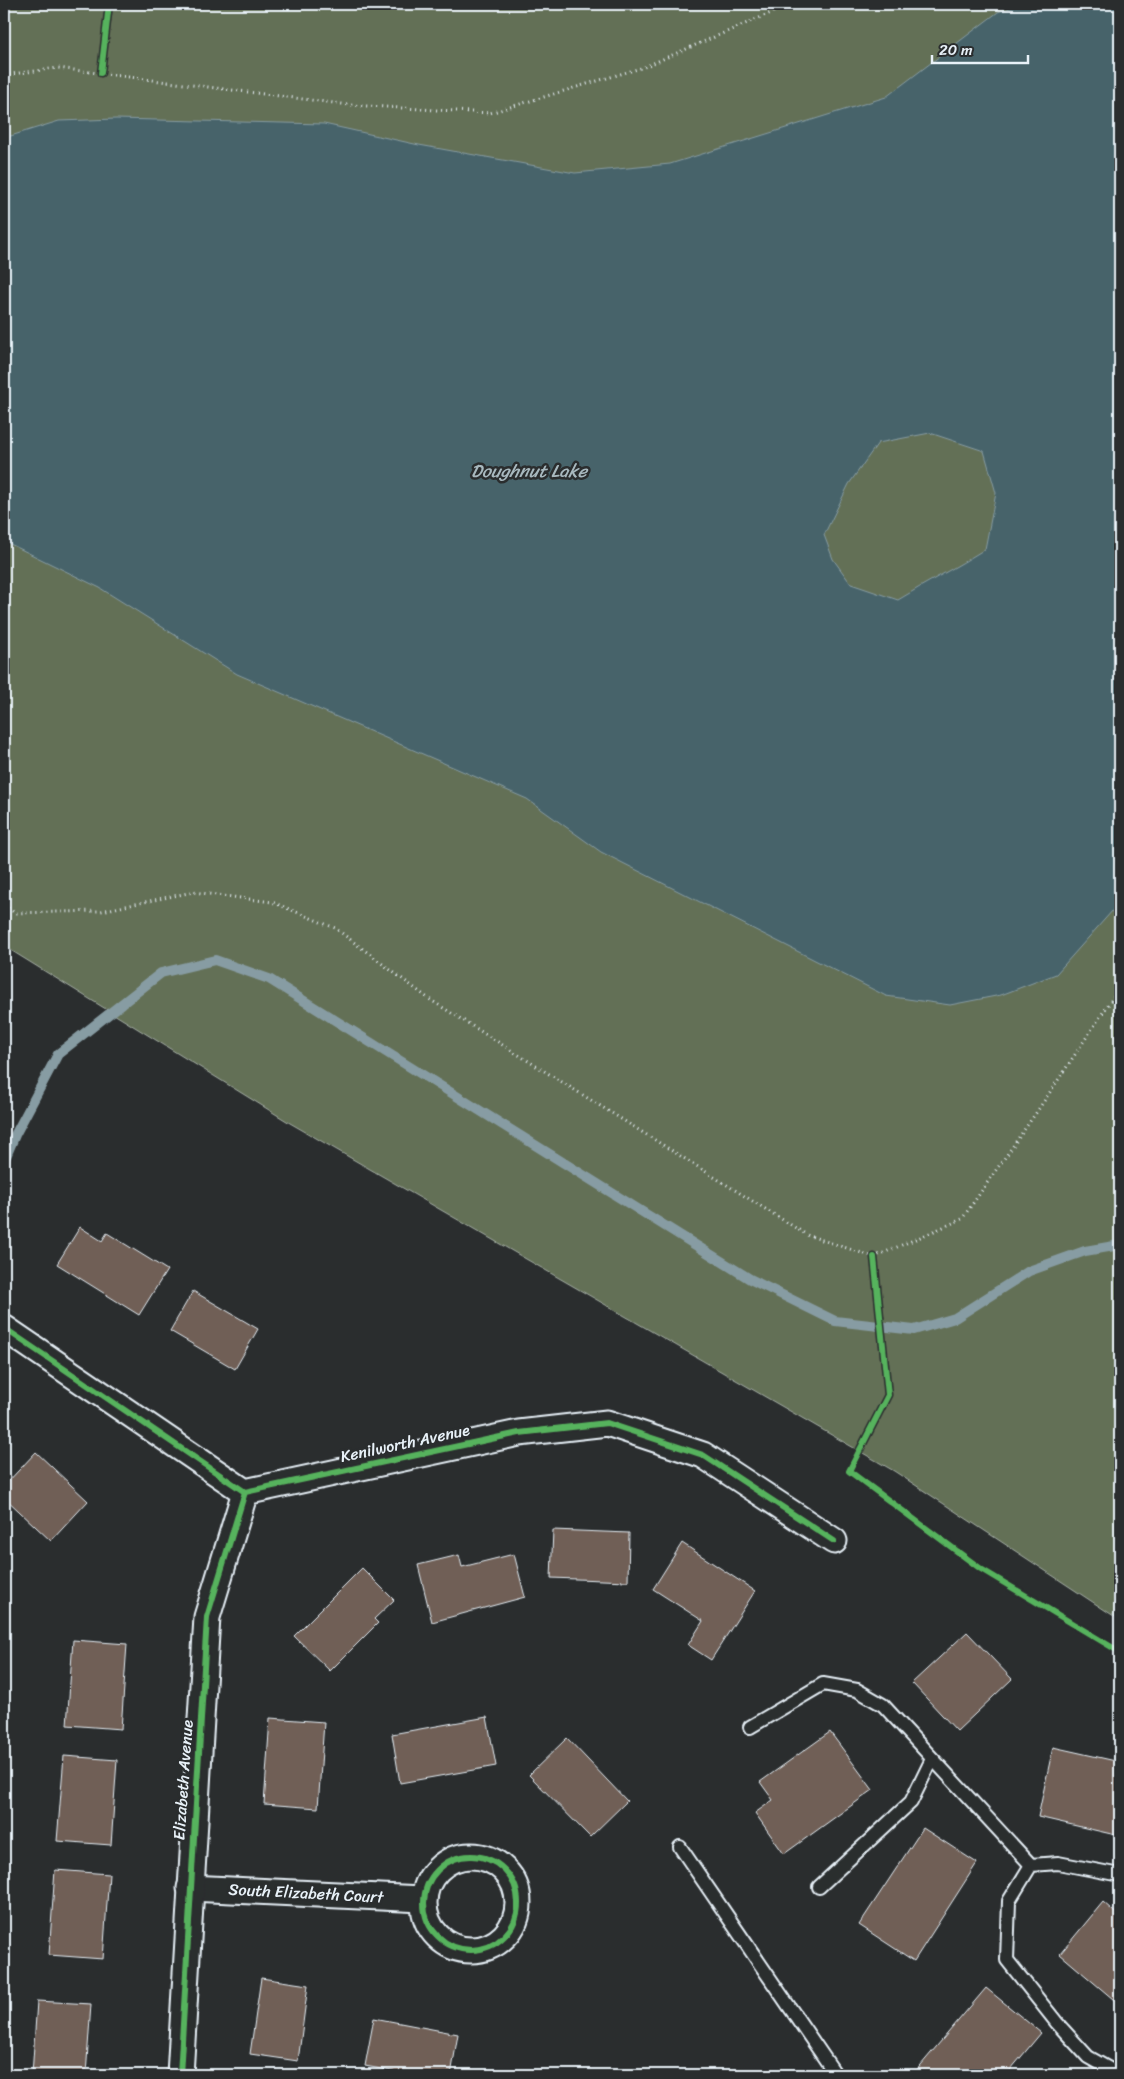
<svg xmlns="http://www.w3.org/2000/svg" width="1124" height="2079" viewBox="0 0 1124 2079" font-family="Sriracha,sans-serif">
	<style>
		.green { fill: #636f56; stroke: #a6b0a7 }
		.water { fill: #47646a; stroke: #879ca3; fill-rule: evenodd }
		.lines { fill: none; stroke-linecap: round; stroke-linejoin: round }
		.stream { stroke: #879ca3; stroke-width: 10 }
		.building { fill: #6f5f56; stroke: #e8f1f8 }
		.service-casing { stroke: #e8f1f8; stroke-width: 16 }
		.minor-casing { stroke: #e8f1f8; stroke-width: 29 }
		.path { stroke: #e8f1f8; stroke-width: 3; stroke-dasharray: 1 4; stroke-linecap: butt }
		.service { stroke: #2a2d2e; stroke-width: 12 }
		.minor { stroke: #2a2d2e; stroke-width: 25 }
		.cycleway-casing { stroke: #2a2d2e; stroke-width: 9 }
		.cycleway { stroke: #56b35d; stroke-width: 6 }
		.labels { text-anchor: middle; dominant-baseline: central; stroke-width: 5; stroke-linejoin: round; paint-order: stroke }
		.street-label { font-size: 16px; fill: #e8f1f8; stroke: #2a2d2e }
		.water-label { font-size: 18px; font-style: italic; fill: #a8b9bf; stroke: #2a2d2e }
	</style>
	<rect width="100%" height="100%" fill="#2a2d2e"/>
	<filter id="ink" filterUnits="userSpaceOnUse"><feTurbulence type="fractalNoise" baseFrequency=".02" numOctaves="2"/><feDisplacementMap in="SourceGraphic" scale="10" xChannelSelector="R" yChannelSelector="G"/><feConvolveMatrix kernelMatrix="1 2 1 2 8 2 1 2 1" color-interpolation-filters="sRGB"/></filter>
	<g filter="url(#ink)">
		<path class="green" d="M4 4H1120V1620L894 1471 290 1123 4 946Z"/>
		<path class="water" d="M1022 4H1120V897L1113 910 1056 974 1001 995 950 1005 886 996 601 852 527 799 237 674 100 588 4 541V138L59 121 116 119 324 124 419 145 575 173 670 164 886 97 998 12ZM930 433 984 451 996 493 985 549C957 567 927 582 898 600L851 584 833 559 824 535 849 484 878 443Z"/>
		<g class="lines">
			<path class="stream" d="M4 1161 15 1135 58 1054 161 973 215 960 269 979 750 1279 835 1321 914 1330 955 1318 1029 1271 1085 1251 1120 1245"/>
		</g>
		<g class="building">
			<path d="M80 1227 102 1241 107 1233 167 1270 139 1315 57 1264Z"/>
			<path d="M193 1291 258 1329 235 1369 170 1331Z"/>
			<path d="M36 1452 88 1501 51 1541 4 1497V1486Z"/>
			<path d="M553 1530 629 1533 628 1581 551 1578Z"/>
			<path d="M682 1543 755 1591 711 1660 688 1645 703 1621 653 1589Z"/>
			<path d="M514 1554 525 1597 432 1622 418 1565 459 1555 462 1567Z"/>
			<path d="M362 1568 394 1600 374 1619 378 1623 330 1671 294 1636Z"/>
			<path d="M967 1632 1012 1679 957 1731 912 1683Z"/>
			<path d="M73 1640 127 1644 121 1729 67 1725Z"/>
			<path d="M487 1717 496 1766 400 1783 392 1734Z"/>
			<path d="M270 1718 324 1722 318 1808 264 1804Z"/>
			<path d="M830 1732 873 1790 784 1854 755 1813 773 1800 760 1782Z"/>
			<path d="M567 1738 627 1801 590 1837 529 1775Z"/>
			<path d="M1053 1747 1120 1762V1836L1038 1817Z"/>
			<path d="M64 1756 117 1760 111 1845 57 1841Z"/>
			<path d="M923 1828 977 1863 914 1961 859 1925Z"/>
			<path d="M55 1870 109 1874 103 1959 49 1955Z"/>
			<path d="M1103 1902 1120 1917V2005L1060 1954Z"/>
			<path d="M261 1978 308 1985 298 2061 250 2054Z"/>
			<path d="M986 1988 1041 2033 1006 2075H920L915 2072Z"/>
			<path d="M37 2001 91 2004 86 2075H32Z"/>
			<path d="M374 2018 458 2034 451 2075H414L365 2066Z"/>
		</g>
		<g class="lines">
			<g class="service-casing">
				<g id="service">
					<path d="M750 1727 823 1684 857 1690 883 1705 1031 1865"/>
					<path d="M680 1847 836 2075"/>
					<path d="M1120 1875 1058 1863 1031 1865 1009 1901 1007 1960 1057 2023 1088 2057 1120 2075"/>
					<path d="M819 1887 911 1802 932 1759"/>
				</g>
			</g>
			<g class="minor-casing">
				<g id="minor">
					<path d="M4 1328 245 1492 519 1433 607 1423 703 1455 834 1541"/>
					<circle cx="471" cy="1903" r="47"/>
					<path d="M190 1888 423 1899"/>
					<path d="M180 2075 207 1617 245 1492"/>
				</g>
			</g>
			<g class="path">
				<path d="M4 75 58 68 350 105 490 113 644 67 792 4"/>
				<path d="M4 905 15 913 101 911 193 892 272 902 335 928 429 999 807 1235 874 1257 962 1219 1038 1110 1120 987"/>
			</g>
			<use href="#service" class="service"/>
			<use href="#minor" class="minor"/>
			<g class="cycleway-casing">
				<g id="cycleway">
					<path d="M101 73 109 4"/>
					<path d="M874 1257 888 1395 849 1471 981 1569 1120 1652"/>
					<path d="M4 1328 245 1492 519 1433 607 1423 703 1455 834 1541"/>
					<circle cx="471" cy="1903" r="47"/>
					<path d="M180 2075 207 1617 245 1492"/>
				</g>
			</g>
			<use href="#cycleway" class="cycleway"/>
		</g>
	</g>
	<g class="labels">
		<g class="street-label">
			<text transform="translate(405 1443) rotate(-12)">Kenilworth Avenue</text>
			<text transform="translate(183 1780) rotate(-86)">Elizabeth Avenue</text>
			<text transform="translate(306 1893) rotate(3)">South Elizabeth Court</text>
		</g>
		<g class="water-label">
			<text x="529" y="471">Doughnut Lake</text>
		</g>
	</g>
	<rect width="1124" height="2079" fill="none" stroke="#2a2d2e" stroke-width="20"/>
	<rect x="10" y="10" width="1104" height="2059" fill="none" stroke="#e8f1f8" stroke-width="2" filter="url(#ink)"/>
	<path d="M932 55v8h96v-8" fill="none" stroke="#e8f1f8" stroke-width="2.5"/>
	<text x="939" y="55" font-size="15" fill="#e8f1f8" stroke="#2a2d2e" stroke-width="4" paint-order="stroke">20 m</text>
</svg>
